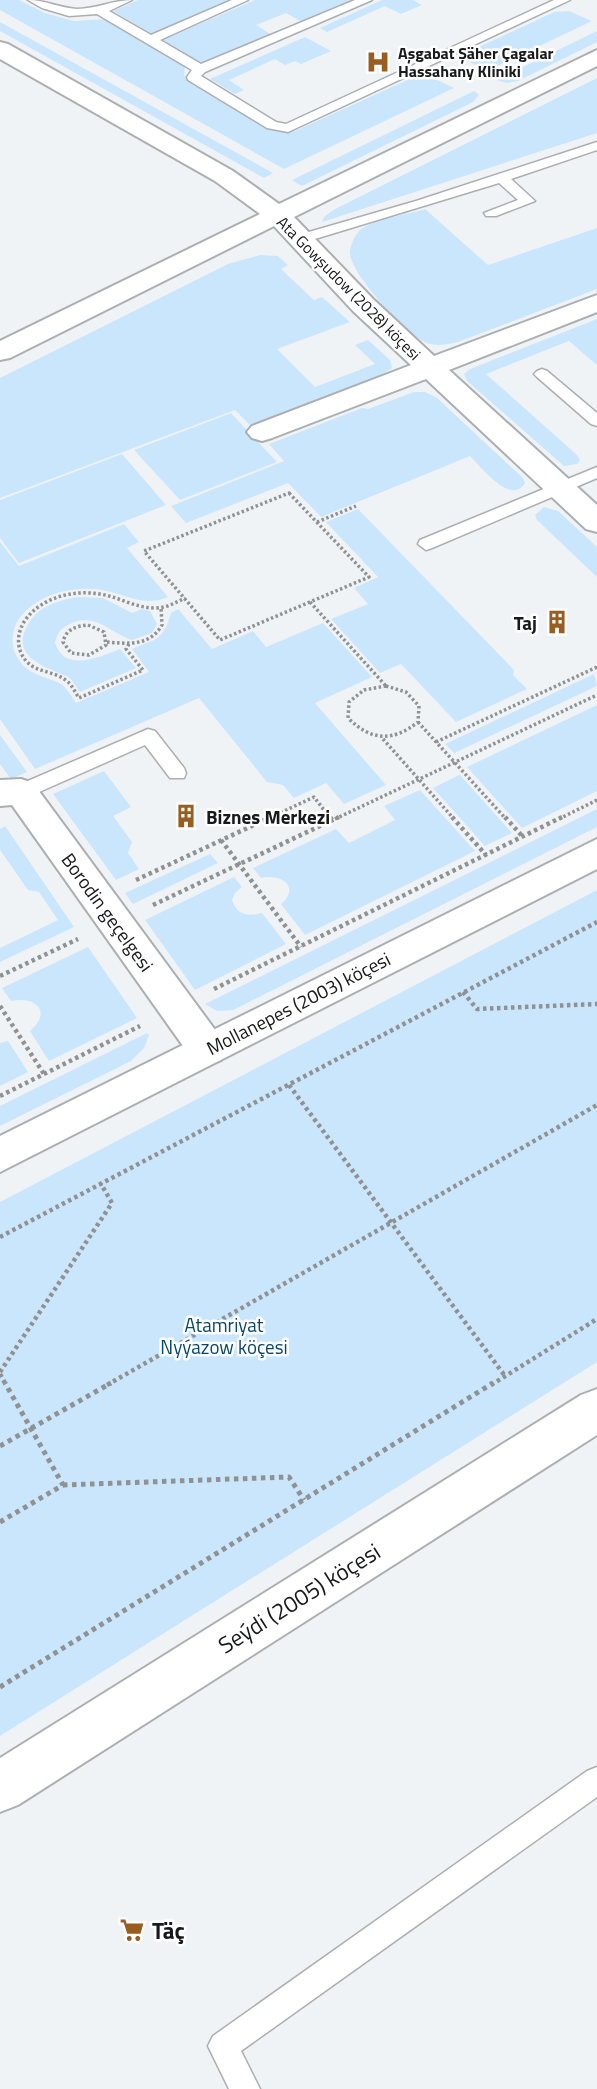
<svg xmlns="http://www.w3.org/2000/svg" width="597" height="2089" viewBox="0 0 597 2089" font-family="'Titillium Web',sans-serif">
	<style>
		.green { fill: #cae6fc }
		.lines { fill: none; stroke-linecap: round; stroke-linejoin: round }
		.lane-casing { stroke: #acafb2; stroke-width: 3 }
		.street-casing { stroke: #acafb2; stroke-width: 4 }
		.secondary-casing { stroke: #acafb2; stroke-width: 4 }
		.path-far2 { stroke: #8f9193; stroke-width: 3.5; stroke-dasharray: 2.5 2.5; stroke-linecap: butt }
		.path-far1 { stroke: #8f9193; stroke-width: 4.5; stroke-dasharray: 3.5 3.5; stroke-linecap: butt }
		.path { stroke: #8f9193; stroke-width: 5; stroke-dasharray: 4.5 4.5; stroke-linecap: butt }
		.lane { fill: #fff; fill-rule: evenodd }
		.street { fill: #fff; fill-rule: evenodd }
		.secondary { fill: #fff; fill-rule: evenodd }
		.labels { text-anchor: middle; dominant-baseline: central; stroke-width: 5; stroke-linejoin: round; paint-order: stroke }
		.far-poi-label { font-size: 16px; font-weight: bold; fill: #18191a; stroke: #fff; text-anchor: start }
		.far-street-label { font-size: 16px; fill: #18191a; stroke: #fff }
		.poi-label { font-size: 19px; font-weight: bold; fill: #18191a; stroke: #fff; text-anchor: end }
		.street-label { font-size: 19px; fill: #18191a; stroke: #fff }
		.park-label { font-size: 19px; fill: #06476c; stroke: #fff }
		.near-street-label { font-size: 23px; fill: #18191a; stroke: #fff }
		.near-poi-label { font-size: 23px; font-weight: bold; fill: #18191a; stroke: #fff; text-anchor: start }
	</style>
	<rect width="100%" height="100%" fill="#f0f3f6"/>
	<g class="green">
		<path d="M0 0H19L45 13 74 21 106 19 185 65 184 75 188 80 279 132 295 131 423 73 454 88 284 169 0 10Z"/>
		<path d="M138 0H230L152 34 113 11Z"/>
		<path d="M255 0H355L302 22 286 13 256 25 272 35 202 64 162 40Z"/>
		<path d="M382 0H413L422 5 401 14 385 6 327 32 320 28Z"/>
		<path d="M569 11 592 21 487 71 462 58V55L554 12Z"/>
		<path d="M0 22 273 173 264 178 0 31Z"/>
		<path d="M597 31V42L518 81 507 83 496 80Z"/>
		<path d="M305 37 331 51 301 64 295 61 285 65 275 59 229 80 244 90 235 94 210 79Z"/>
		<path d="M597 78V133L322 222 324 217 335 209Z"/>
		<path d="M474 91 479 95 473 102 302 186 292 180Z"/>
		<path d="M425 209 488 265 597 228V289L458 342C448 344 437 347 427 343 406 335 354 277 350 255 349 247 354 237 359 231 370 220 410 214 425 209Z"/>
		<path d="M260 255 278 256 288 265 281 269 314 300 322 297 350 322 277 349 315 387 375 364 355 345 368 340 390 360 392 368 381 375 250 425 235 410 0 498V378L228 264Z"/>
		<path d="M597 319V365L569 341 486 374 577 455 580 460 577 464 564 466 467 381 464 374 470 369Z"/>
		<path d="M414 392H425L437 398 523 478 525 483C511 506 481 467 470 456L321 517 288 483 186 523 171 506 284 461 269 444 362 408 368 409Z"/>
		<path d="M231 413 277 462 180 500 134 450Z"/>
		<path d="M122 454 166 505 19 563 0 538V500Z"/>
		<path d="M544 507 558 511 597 547V577L537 520 535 515Z"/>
		<path d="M358 509 514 670 513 675 527 689 456 722 401 664 380 673 331 619 368 604 354 588 378 577 326 522Z"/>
		<path d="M124 524 139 542 127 548 168 597C144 607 130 596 107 591 76 584 32 594 16 624 11 636 11 649 19 660 29 675 44 676 59 683 66 686 72 697 76 703L149 672 132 649C157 638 162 642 171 613L178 609 212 649 253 631 266 647 323 623 372 677 315 703 386 785 344 804 326 783 294 798 283 785 267 782 199 698 35 769 0 719V542L19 566Z"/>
		<path d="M78 597 103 598 132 613 142 609 150 611 157 624 152 633 132 640C110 633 93 610 68 625 60 629 57 634 55 643 65 673 100 657 120 649L136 668 80 692C76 687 72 678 66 676 43 666 6 655 31 620 42 605 60 600 78 597Z"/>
		<path d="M594 674 597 686 454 753 445 744Z"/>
		<path d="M597 705V791L522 828 467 767Z"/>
		<path d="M0 735 27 772 11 779 0 764Z"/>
		<path d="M104 771 131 807 113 816 132 842 128 853 139 869 116 880 53 794Z"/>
		<path d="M459 775H460L512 833 485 846 433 788Z"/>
		<path d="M420 790 475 851 305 935 281 904C301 887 281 873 261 878L253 868 336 829 349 843 395 820 384 806Z"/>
		<path d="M597 809V827L233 1010 217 1011 205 1004Z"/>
		<path d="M5 826 74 927 0 962V948L58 920 39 892 28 890 0 850V829Z"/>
		<path d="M210 854 218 863 133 904 125 893Z"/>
		<path d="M234 877 242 887 235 893 232 900C237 915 248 917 262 913L286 944 195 990 145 920Z"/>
		<path d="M597 890V1362L0 1736V1202Z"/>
		<path d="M88 947 137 1018 49 1061 30 1031C53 1011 35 996 11 1001L2 988Z"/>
		<path d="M147 1033 149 1035 144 1048 131 1061 0 1126V1106Z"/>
		<path d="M8 1041 28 1072 0 1086V1043Z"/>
	</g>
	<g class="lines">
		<g class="lane-casing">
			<g id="lane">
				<path d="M28 0C45 0 60 8 77 9 96 9 113 0 132 0L109 11 151 35 232 0H248L160 40 201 64 355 0H372L205 72 201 76 276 122 286 124 554 0H570L288 132 267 128 188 80 187 77 192 70 97 14 69 16 42 8Z"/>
				<path d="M597 142V150L511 179 535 201 496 216H486L484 213 518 200 499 183 305 242 300 243 293 239 295 236 416 201Z"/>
				<path d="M542 369 547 371 597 413V426L591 424 537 377 534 374 537 371Z"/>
				<path d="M597 467V478L432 548 426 550 418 544 420 540Z"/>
				<path d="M148 729 155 731 184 768 186 773 184 778H170L145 745 28 797H14L12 792 14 787Z"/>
				<path d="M597 1767V1797L241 2051 260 2089H229L208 2046 213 2036 587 1771Z"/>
			</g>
		</g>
		<g class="street-casing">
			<g id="street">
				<path d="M0 42 8 44 233 171 279 204 597 50V66L294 217 373 299 434 356 597 295V312L449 370 597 505V532L586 529 426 379 272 438 262 441 252 438 247 432 252 426 411 365 353 311 274 226 10 358 0 360V341L260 214 215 181 0 59Z"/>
				<path d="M21 779 33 783 221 1038 226 1049 221 1060 207 1065 193 1060 12 805 0 806V780Z"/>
			</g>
		</g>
		<g class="secondary-casing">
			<g id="secondary">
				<path d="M597 839V869L0 1172V1136Z"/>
				<path d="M597 1389V1435L18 1805 0 1812V1758L581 1395Z"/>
			</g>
		</g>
		<g class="path-far2">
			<path d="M289 493 369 577 220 640 144 551Z"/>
			<path d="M317 522 356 506"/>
			<path d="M310 602 386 686"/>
			<path d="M88 625 104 632 106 645 89 655 71 653 63 642C66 629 76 626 88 625Z"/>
			<path d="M107 642C129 644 150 646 162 625L161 608"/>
			<path d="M129 644 126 649 143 670 79 698C75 692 72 685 67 681 52 669 32 674 22 655 16 643 18 630 26 619 44 595 80 588 109 596 124 600 138 608 155 608 166 608 175 603 185 598"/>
			<path d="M386 686 406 692 419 706 418 722C393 742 371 741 348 718L349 702 364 690Z"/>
			<path d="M418 722 506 819"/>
			<path d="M383 739 454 819"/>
			<path d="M436 742 597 667"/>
			<path d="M267 819 314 797 331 819"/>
			<path d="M335 819 597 695"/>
			<path d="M559 819 597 800"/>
		</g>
		<g class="path-far1">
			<path d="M330 817 332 820"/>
			<path d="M452 817 486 855"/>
			<path d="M505 817 523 837"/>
			<path d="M221 840 301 947"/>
			<path d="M136 880 271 817"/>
			<path d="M153 905 339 817"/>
			<path d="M0 976 78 939"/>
			<path d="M214 989 562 817"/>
			<path d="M463 992 477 1009 597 1004"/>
			<path d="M0 1006 44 1074"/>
			<path d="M289 1085 505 1376"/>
			<path d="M0 1096 140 1026"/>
			<path d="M0 1237 597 922"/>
			<path d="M0 1372 112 1203 101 1184"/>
			<path d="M0 1374 6 1385"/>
			<path d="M107 1385 597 1105"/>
			<path d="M491 1385 597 1319"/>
		</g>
		<g class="path">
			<path d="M0 1446 111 1383"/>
			<path d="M63 1485 289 1477 304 1500"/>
			<path d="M0 1522 63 1485 5 1383"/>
			<path d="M0 1687 493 1383"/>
		</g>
		<use href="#lane" class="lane"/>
		<use href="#street" class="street"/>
		<use href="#secondary" class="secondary"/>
	</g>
	<defs>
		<g id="hospital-bare" transform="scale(1.89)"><path d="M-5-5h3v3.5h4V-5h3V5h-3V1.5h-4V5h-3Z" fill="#995d1f" stroke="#fff" stroke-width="2.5" paint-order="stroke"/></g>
		<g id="building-bare" transform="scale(1.89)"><path d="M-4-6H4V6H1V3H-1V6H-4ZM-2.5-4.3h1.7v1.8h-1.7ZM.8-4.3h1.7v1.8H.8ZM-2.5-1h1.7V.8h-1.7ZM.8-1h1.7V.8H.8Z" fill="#995d1f" stroke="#fff" stroke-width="2.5" paint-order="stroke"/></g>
		<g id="supermarket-bare" transform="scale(1.89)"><path d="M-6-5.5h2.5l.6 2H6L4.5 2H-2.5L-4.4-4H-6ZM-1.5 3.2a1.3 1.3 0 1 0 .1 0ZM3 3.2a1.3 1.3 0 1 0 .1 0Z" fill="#995d1f" stroke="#fff" stroke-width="2.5" paint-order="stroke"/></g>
	</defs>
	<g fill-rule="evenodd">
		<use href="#hospital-bare" x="378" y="62"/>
		<use href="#building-bare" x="557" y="622"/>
		<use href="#building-bare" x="186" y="816"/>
		<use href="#supermarket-bare" x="132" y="1930"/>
	</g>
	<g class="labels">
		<g class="far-poi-label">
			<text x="398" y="53">Aşgabat Şäher Çagalar<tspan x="398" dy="18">Hassahany Kliniki</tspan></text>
		</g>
		<g class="far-street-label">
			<text transform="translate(349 288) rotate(45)">Ata Gowşudow (2028) köçesi</text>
		</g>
		<g class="poi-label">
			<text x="537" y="622">Taj</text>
			<text x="206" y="816" text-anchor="start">Biznes Merkezi</text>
		</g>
		<g class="street-label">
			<text transform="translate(108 912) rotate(54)">Borodin geçelgesi</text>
			<text transform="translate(298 1003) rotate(-27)">Mollanepes (2003) köçesi</text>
		</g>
		<g class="park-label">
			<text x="224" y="1324">Atamriyat<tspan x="224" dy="22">Nyýazow köçesi</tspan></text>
		</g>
		<g class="near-street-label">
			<text transform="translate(299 1598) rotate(-32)">Seýdi (2005) köçesi</text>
		</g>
		<g class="near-poi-label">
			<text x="152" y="1930">Täç</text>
		</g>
	</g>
</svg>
